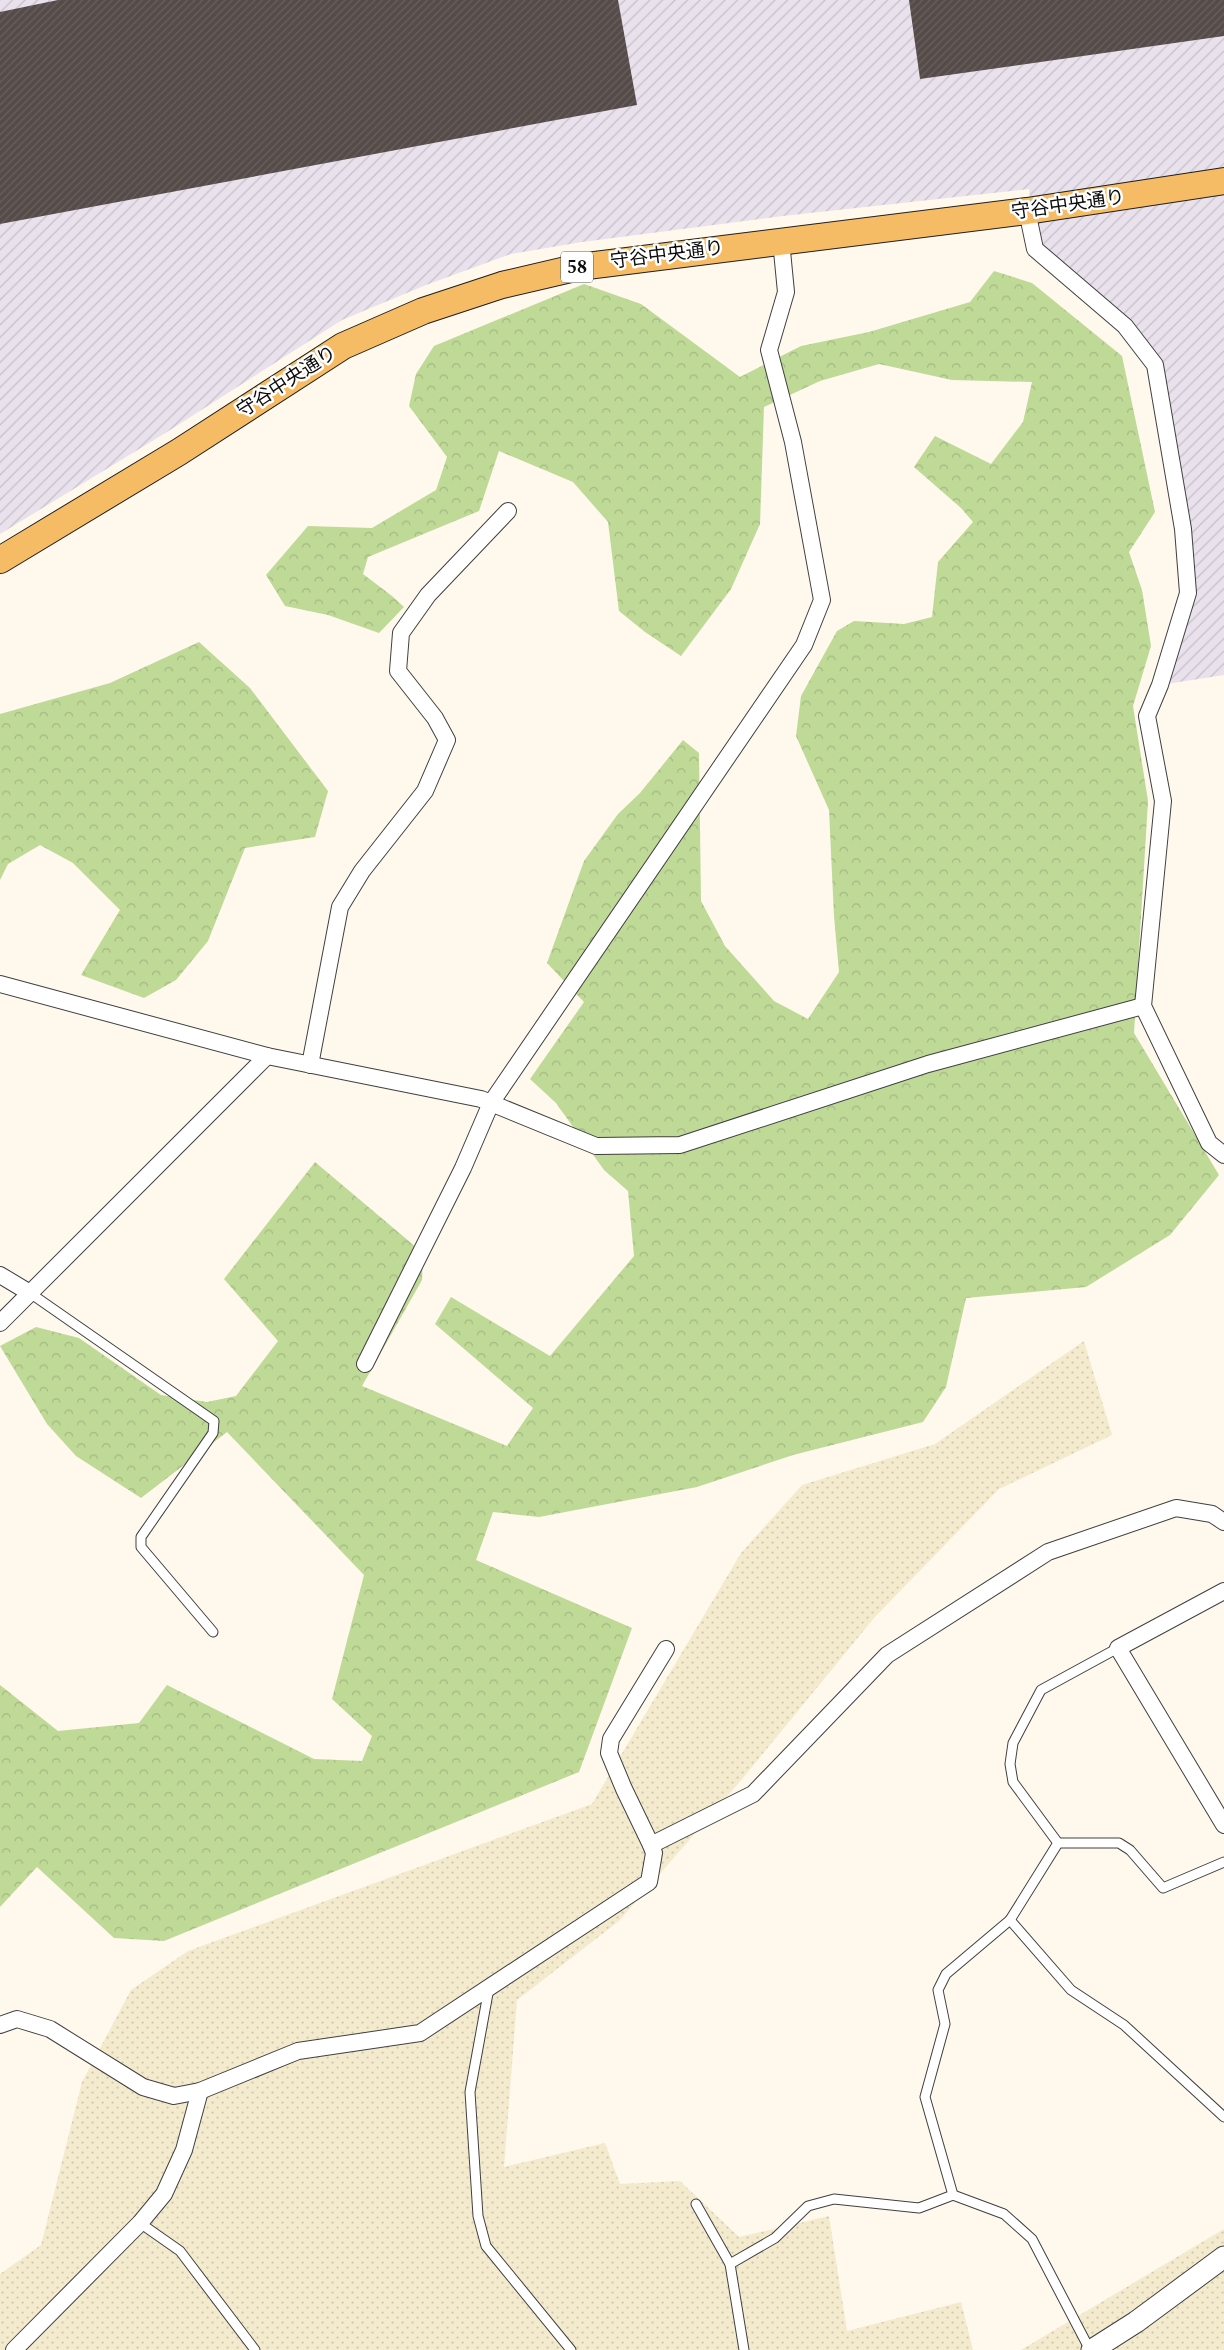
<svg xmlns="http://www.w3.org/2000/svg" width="1224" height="2350" viewBox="0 0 1224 2350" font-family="Spectral,'Noto Sans JP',serif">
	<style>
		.industrial { fill: url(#industrial-furrows) }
		.farmland { fill: url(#farmland-dots) }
		.forest { fill: url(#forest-crowns) }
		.building { fill: url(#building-hatch) }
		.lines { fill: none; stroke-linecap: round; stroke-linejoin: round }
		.service-casing { stroke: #404040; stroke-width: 11 }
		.minor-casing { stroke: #404040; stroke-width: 18 }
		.tertiary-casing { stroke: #404040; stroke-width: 23 }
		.primary-casing { stroke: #1e1e1e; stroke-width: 28 }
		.service { stroke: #fff; stroke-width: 9 }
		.minor { stroke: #fff; stroke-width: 16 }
		.tertiary { stroke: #fff; stroke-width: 21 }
		.primary { stroke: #f6bc65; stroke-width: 26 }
		.labels { text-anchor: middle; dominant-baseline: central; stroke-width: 5; stroke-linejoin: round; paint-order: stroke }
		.shield { fill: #fff; stroke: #565656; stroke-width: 1 }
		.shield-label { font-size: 18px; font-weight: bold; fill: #0d0d0d }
		.street-label { font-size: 19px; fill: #0d0d0d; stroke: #fff }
	</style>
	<defs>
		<pattern id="industrial-furrows" width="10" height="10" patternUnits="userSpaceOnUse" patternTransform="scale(1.25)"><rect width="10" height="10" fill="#e9e1ec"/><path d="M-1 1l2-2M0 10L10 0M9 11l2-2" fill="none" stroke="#c7c0c9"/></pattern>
		<pattern id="farmland-dots" width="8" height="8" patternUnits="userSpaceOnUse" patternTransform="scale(1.25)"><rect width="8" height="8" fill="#f4ebce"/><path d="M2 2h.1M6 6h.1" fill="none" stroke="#d0c8b0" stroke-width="1.8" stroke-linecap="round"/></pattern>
		<pattern id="forest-crowns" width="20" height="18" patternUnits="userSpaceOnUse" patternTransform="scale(1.25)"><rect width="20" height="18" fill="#bfd997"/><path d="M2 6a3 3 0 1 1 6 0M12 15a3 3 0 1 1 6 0" fill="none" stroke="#a3b981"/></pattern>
		<pattern id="building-hatch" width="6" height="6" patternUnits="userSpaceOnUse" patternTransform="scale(1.25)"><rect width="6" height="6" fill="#554c49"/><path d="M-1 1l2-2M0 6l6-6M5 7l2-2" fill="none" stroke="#68615f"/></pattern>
	</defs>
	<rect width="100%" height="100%" fill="#fff8ed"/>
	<path class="industrial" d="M0 0H1224V675L1160 685 1188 593 1155 365 1035 249 1029 189 783 216 582 242 511 254 426 285 342 320 167 432 0 534Z"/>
	<g class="farmland">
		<path d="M1084 1341 1112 1435 999 1489 874 1618 743 1778 619 1921 517 2000 504 2167 605 2143 620 2184 680 2181 739 2237 829 2216 847 2331 961 2302 973 2350H0V2274L41 2245 82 2082 131 1990 188 1951 592 1804 741 1553 802 1485 935 1444Z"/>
		<path d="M1224 2229V2350H1021Z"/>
	</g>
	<g class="forest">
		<path d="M994 271 1032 283 1122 356 1155 512 1129 552 1142 590 1151 646 1133 706 1148 801 1134 1033 1219 1175 1170 1235 1086 1287 966 1298 946 1387 923 1422 793 1455 697 1487 539 1517 493 1512 476 1560 632 1628 579 1772 164 1941 114 1938 37 1867 0 1907V1685L58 1731 139 1723 167 1685 314 1759 362 1761 372 1736 332 1699 364 1575 227 1432 141 1498 76 1456 47 1424 0 1346 36 1327 79 1338 161 1395 207 1402 236 1396 278 1341 224 1279 315 1162 423 1253 422 1280 362 1386 507 1446 533 1408 435 1324 451 1297 550 1356 634 1256 628 1191 604 1170 556 1103 530 1079 584 1002 547 963 584 861 618 814 640 793 683 740 699 753 701 901 725 946 774 1001 808 1019 839 972 834 916 829 810 796 736 801 696 837 631 854 621 904 624 932 617 938 562 973 522 961 508 914 467 935 436 991 464 1023 422 1032 382 952 380 879 364 820 381 764 407 760 524 731 589 681 656 645 632 619 611 608 522 573 482 499 451 479 511 368 557 363 574 392 596 404 607 379 633 328 615 285 606 266 575 308 526 372 528 436 490 447 457 409 406 416 374 434 346 584 284 641 304 740 377 801 346 869 332 970 302Z"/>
		<path d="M199 642 250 688 328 791 315 837 245 848 208 941 176 980 144 998 81 975 120 910 73 863 40 845 8 864 0 880V714L110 683Z"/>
	</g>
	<g class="building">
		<path d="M58 0H618L637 105 0 224V12Z"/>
		<path d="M909 0H1224V36L920 79Z"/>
	</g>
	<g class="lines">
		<g class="service-casing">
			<g id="service">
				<path d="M30 1293 214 1421 213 1433 141 1537V1547L213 1632"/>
				<path d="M1058 1843H1119L1130 1850 1163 1888 1224 1862"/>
				<path d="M1010 1920 1071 1990 1124 2025 1224 2117"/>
				<path d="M489 1988 470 2092 478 2216 486 2246 571 2350"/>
				<path d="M953 2195 925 2097 945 2024 938 1990 946 1974 1010 1920 1058 1843 1013 1782 1010 1764 1013 1743 1041 1690 1118 1648"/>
				<path d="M696 2204 730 2264 744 2350"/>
				<path d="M140 2223 180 2251 255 2350"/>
				<path d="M730 2264 775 2238 808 2206 834 2199 919 2208 953 2195 1004 2214 1032 2239 1090 2350"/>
			</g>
		</g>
		<g class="minor-casing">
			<g id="minor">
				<path d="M1027 211 1035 249 1125 326 1155 365 1183 529 1188 593 1160 685 1147 716 1163 801 1143 1006 1209 1143 1224 1155"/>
				<path d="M0 984 267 1056 481 1099 596 1146 680 1145 928 1064 1143 1006"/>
				<path d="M310 1065 340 907 362 871 425 791 447 740 435 718 398 671 401 633 428 595 508 511"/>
				<path d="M0 1275 30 1293"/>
				<path d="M0 1323 267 1056"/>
				<path d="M365 1364 463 1168 491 1103 804 645 822 600 793 442 769 350 786 292 781 241"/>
				<path d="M1224 1591 1118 1648 1224 1825"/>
				<path d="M651 1845 753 1794 887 1655 1048 1552 1176 1508 1212 1514 1224 1522"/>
				<path d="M0 2025 17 2019 50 2029 143 2087 174 2096 200 2091"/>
				<path d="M14 2350 140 2223 164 2194 184 2150 200 2091 298 2051 420 2033 649 1882 654 1853 651 1845 624 1789 609 1753 611 1739 666 1649"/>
			</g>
		</g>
		<g class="tertiary-casing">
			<path id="tertiary" d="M1092 2350 1136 2322 1224 2257"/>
		</g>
		<g class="primary-casing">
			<path id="primary" d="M0 560 179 452 343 346 423 311 502 285 579 267 1027 211 1224 181"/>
		</g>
		<use href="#service" class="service"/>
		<use href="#minor" class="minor"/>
		<use href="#tertiary" class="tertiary"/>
		<use href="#primary" class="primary"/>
	</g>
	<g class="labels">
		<rect class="shield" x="561" y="251.5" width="32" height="31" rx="4"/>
		<g class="shield-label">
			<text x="577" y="267">58</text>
		</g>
		<g class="street-label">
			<text transform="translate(1068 205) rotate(-8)">守谷中央通り</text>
			<text transform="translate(667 255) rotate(-7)">守谷中央通り</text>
			<text transform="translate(287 382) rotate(-33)">守谷中央通り</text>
		</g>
	</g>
</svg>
